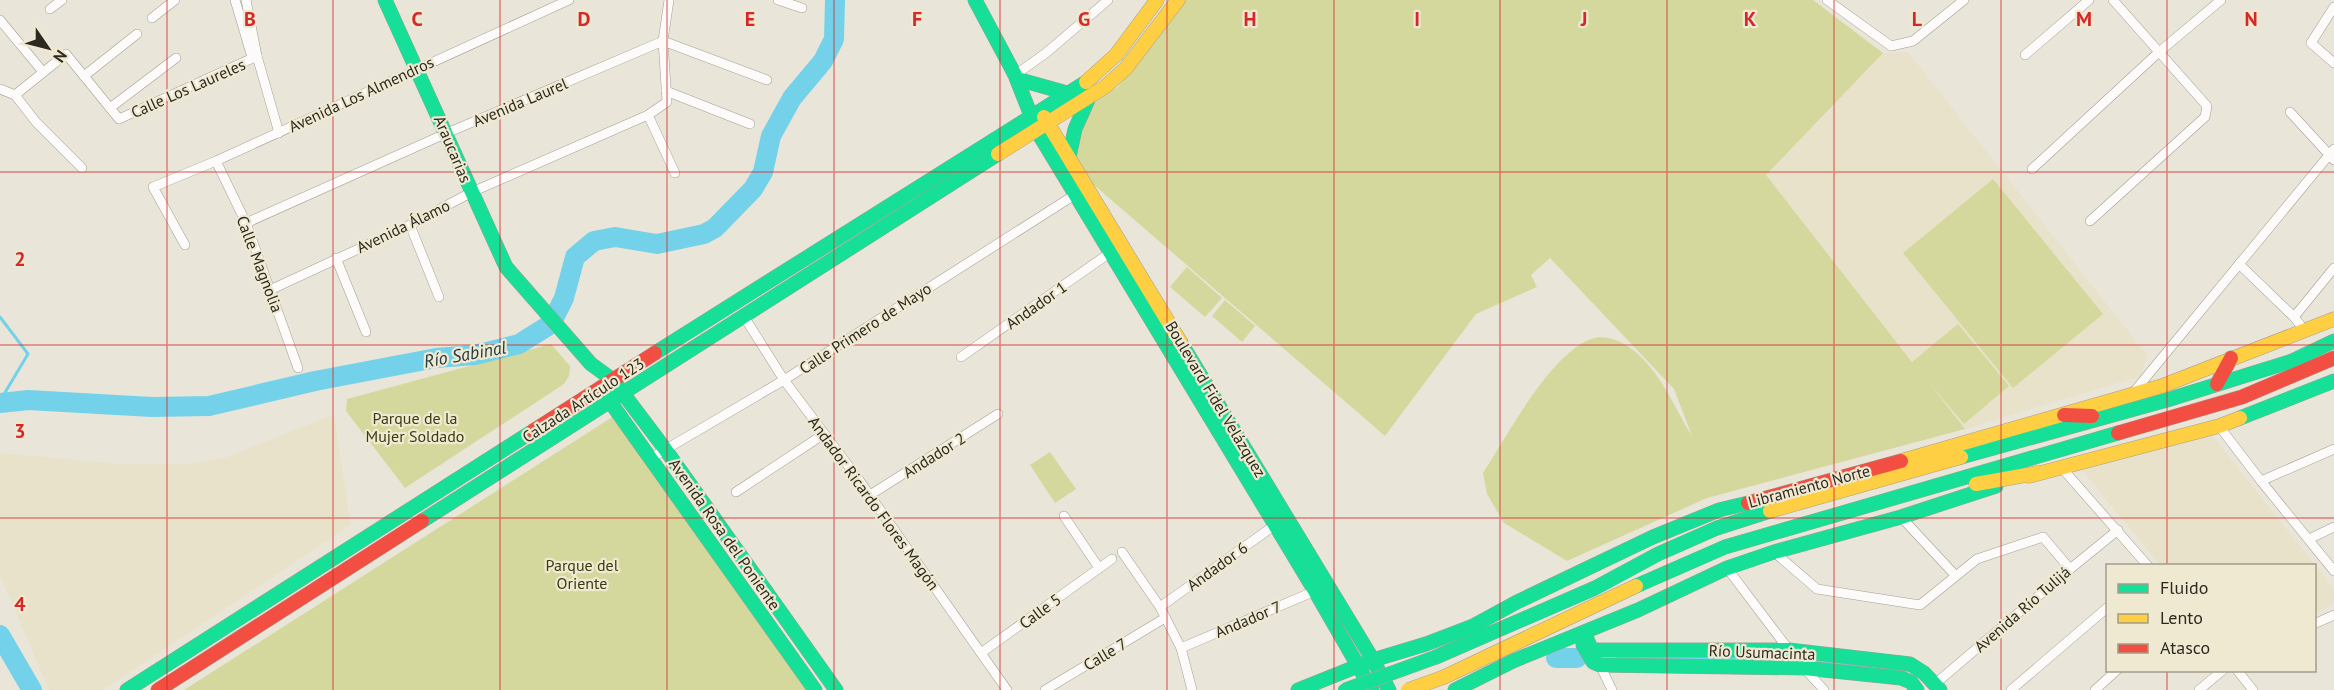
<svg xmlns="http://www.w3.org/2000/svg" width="2334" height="690" viewBox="0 0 2334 690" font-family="'PT Sans',sans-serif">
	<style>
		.built { fill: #e8e2cb }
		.green { fill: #d5d89d }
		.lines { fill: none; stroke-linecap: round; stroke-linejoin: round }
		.stream { stroke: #73d2e9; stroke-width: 3 }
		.river { stroke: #73d2e9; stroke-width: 20 }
		.street-casing { stroke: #a19e95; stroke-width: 10 }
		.fast-casing { stroke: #a19e95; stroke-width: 15 }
		.slow-casing { stroke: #a19e95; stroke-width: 15 }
		.jam-casing { stroke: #a19e95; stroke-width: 15 }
		.street { stroke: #fcfbf9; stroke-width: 9 }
		.fast { stroke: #16e098; stroke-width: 14 }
		.slow { stroke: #ffcf43; stroke-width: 14 }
		.jam { stroke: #f24e42; stroke-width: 14 }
		.fast-bridge-casing { stroke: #b3a49c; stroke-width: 15; stroke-linecap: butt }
		.slow-bridge-casing { stroke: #b3a49c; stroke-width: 15; stroke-linecap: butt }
		.fast-bridge { stroke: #16e098; stroke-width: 14 }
		.slow-bridge { stroke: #ffcf43; stroke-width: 14 }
		.grid { fill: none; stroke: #d62828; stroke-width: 1.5; stroke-opacity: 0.55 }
		.labels { text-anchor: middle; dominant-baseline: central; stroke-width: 4.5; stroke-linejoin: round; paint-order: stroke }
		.street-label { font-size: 16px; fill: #2c2920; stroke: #f0e9d2 }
		.park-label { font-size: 16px; fill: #393b10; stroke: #f0e9d2 }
		.water-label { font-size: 18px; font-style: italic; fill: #233a41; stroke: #f0e9d2 }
		.grid-label { font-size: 20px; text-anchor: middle; font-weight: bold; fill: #d62828; stroke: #f0e9d2; stroke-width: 4.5; stroke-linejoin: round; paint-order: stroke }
	</style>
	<rect width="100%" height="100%" fill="#e9e6d9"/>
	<g class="built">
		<path d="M1908 52 2147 355 2141 376 1965 429 1766 175 1883 53Z"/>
		<path d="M334 414 351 525 103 690H49L0 576V453L120 464H192L227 457Z"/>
		<path d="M2212 435 2334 589V603L2315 613 2314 566 2160 565 2082 470Z"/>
	</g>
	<g class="green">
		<path d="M1183 0H1813L1883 53 1766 175 1912 362 1958 324 2009 386 1964 424 1930 384 1965 429 1707 498 1567 561 1504 523 1487 494 1483 473C1507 436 1550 354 1591 339 1605 334 1621 341 1633 350 1661 372 1674 407 1692 436L1674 389 1550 258 1531 275 1537 287 1476 314 1385 436 1087 179 1075 158 1081 122 1093 101 1118 87Z"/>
		<path d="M1993 179 2103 314 2013 388 1903 253Z"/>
		<path d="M1187 267 1222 298 1205 317 1170 287Z"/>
		<path d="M1225 300 1255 326 1242 342 1212 316Z"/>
		<path d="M551 344 570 366 569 376 564 384 405 488 346 411 347 399Z"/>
		<path d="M614 416 808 690H184Z"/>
		<path d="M1050 452 1076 489 1055 503 1030 465Z"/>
	</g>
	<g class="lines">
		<path class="stream" d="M0 317 28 354 0 401"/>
		<g class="river">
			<path d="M0 403 28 400 152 407 209 406 315 381 436 358 475 355 519 344 551 324 564 298 575 257 594 241 615 237 657 244 704 234 715 228 753 189 763 172 771 136 792 98 823 61 834 39 835 0"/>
			<path d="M0 635 32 690"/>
			<path d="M1556 658H1577"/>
			<path d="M1626 659 1799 658 1898 673"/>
		</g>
		<g class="street-casing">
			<g id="street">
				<path d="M235 0 251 54"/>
				<path d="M246 0 257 56 279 133"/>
				<path d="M778 0 802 8"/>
				<path d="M1827 0 1891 46 1913 41 1964 0"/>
				<path d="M2334 7 2311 43 2334 63"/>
				<path d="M50 9 62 0"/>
				<path d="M152 18 175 0"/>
				<path d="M0 20 43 72"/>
				<path d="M2025 55 2089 0"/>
				<path d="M1015 75 1046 53 1108 0"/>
				<path d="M84 76 137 34"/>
				<path d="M0 89 15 95"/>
				<path d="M666 91 750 124"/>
				<path d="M15 95 66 54 119 119 257 56"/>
				<path d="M15 95 36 122 82 168"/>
				<path d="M110 108 176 58"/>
				<path d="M2290 112 2334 160"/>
				<path d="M648 115 675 173"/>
				<path d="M216 161 246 223 298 368"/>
				<path d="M2032 169 2159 52 2221 0"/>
				<path d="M2090 221 2205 117 2207 106 2113 0"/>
				<path d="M246 223 447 133 663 41 767 80"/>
				<path d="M410 225 439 297"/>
				<path d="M185 245 153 187 216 161 569 0"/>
				<path d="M336 258 366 332"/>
				<path d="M2239 264 2294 317 2305 331"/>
				<path d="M270 290 410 225 472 192 648 115 667 102 663 41 669 0"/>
				<path d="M743 315 784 380 859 480 1007 690"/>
				<path d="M2294 317 2334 268"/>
				<path d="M961 357 1111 252"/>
				<path d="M2133 393 2334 149"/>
				<path d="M2219 426 2261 481 2334 571"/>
				<path d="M651 458 784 380 1076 194"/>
				<path d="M2061 467 2148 566"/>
				<path d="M2261 481 2334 449"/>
				<path d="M736 492 824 434"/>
				<path d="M870 495 998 414"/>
				<path d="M1064 516 1099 568"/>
				<path d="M1901 517 1955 575"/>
				<path d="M2309 539 2334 527"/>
				<path d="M1122 552 1160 607 1181 648 1192 690"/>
				<path d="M1774 552 1817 589 1920 605 1977 559 2043 537 2070 569"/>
				<path d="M1727 568 1789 650"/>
				<path d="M1160 607 1275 525"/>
				<path d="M2314 624 2334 615"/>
				<path d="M1181 648 1315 591"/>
				<path d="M981 653 1112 559"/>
				<path d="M1599 663 1612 690"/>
				<path d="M1804 668 1824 690"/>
				<path d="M2237 670 2253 690"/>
				<path d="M1935 684 2070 569 2118 530"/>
				<path d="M1045 690 1165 618"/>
				<path d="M2011 690 2108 607"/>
				<path d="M2095 690 2117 670"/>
				<path d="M2199 690 2223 670"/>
			</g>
		</g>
		<g class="fast-casing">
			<g id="fast">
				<path d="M385 0 506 267 591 364 613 380 665 449 836 690"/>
				<path d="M975 0 1015 75 1037 131 1315 591 1372 690"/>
				<path d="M1017 79 1067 93"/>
				<path d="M1069 157 1075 129 1088 100"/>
				<path d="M1181 343 1373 660 1389 690"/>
				<path d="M655 353 1086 82"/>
				<path d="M606 396 815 690"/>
				<path d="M2240 418 2334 381"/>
				<path d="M1961 457 2167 400 2292 361 2334 341"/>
				<path d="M422 521 998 154"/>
				<path d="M1636 586 1725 547 2118 433"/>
				<path d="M1584 633 1592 650H1789L1910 664 1924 673 1940 690"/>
				<path d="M1583 645 1593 662 1600 665 1804 668 1901 678 1911 682 1917 690"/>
				<path d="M1436 657 1595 588 1658 554 1717 528 1770 511"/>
				<path d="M127 690 533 431"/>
				<path d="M1298 690 1373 660 1426 644 1473 626 1517 602 1653 537 1719 510 1748 503"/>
				<path d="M1455 690 1513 661 1638 610 1727 568 1774 552 1901 517 1996 486"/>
			</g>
		</g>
		<g class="slow-casing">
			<g id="slow">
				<path d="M1086 82 1116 55 1157 0"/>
				<path d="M1044 117 1181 343"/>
				<path d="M998 154 1106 86 1126 68 1178 0"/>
				<path d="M1901 461 2162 386 2334 319"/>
				<path d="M2029 476 2219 426 2240 418"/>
				<path d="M1976 484 2037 473"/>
				<path d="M1770 511 1961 457"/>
				<path d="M1444 677 1636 586"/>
			</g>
		</g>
		<g class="jam-casing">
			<g id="jam">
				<path d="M2217 384 2231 358"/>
				<path d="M2064 415 2092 416"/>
				<path d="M533 431 655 353"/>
				<path d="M2118 433 2242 397 2334 358"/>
				<path d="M1748 503 1901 461"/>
				<path d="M158 690 422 521"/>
			</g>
		</g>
		<use href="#street" class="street"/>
		<use href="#fast" class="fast"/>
		<use href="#slow" class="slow"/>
		<use href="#jam" class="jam"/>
		<g class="fast-bridge-casing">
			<path id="fast-bridge" d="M1345 690 1436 657"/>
		</g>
		<g class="slow-bridge-casing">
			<path id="slow-bridge" d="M1408 690 1444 677"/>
		</g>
		<use href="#fast-bridge" class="fast-bridge"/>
		<use href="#slow-bridge" class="slow-bridge"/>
	</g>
	<path class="grid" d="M167 0V690M333 0V690M500 0V690M667 0V690M834 0V690M1000 0V690M1167 0V690M1334 0V690M1500 0V690M1667 0V690M1834 0V690M2001 0V690M2167 0V566M0 172H2334M0 345H2334M0 518H2334M2167 670V690"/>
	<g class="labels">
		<g class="street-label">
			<text transform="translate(188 88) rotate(-24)">Calle Los Laureles</text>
			<text transform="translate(361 94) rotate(-25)">Avenida Los Almendros</text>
			<text transform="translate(520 102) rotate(-23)">Avenida Laurel</text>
			<text transform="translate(453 149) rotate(67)">Araucarias</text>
			<text transform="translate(403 226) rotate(-26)">Avenida Álamo</text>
			<text transform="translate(260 264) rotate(69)">Calle Magnolia</text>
			<text transform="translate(1036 305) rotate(-35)">Andador 1</text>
			<text transform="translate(865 328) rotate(-33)">Calle Primero de Mayo</text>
			<text transform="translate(1216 399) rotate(59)">Boulevard Fidel Velázquez</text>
			<text transform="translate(583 400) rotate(-33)">Calzada Artículo 123</text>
			<text transform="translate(934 455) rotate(-32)">Andador 2</text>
			<text transform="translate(1809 486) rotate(-15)">Libramiento Norte</text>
			<text transform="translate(874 503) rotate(54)">Andador Ricardo Flores Magón</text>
			<text transform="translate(725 534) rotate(55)">Avenida Rosa del Poniente</text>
			<text transform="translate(1217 566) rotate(-36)">Andador 6</text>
			<text transform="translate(2022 609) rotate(-41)">Avenida Río Tulijá</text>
			<text transform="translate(1040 611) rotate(-36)">Calle 5</text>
			<text transform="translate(1248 619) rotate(-23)">Andador 7</text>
			<text transform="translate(1762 652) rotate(2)">Río Usumacinta</text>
			<text transform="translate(1105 654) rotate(-31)">Calle 7</text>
		</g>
		<g class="park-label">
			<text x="415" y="418">Parque de la<tspan x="415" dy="18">Mujer Soldado</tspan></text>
			<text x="582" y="565">Parque del<tspan x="582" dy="18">Oriente</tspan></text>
		</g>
		<g class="water-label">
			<text transform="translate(465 354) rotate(-10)">Río Sabinal</text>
		</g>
	</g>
	<g class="grid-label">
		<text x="250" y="26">B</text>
		<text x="417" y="26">C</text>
		<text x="584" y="26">D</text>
		<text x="750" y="26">E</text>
		<text x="917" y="26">F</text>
		<text x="1084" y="26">G</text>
		<text x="1250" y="26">H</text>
		<text x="1417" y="26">I</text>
		<text x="1584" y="26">J</text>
		<text x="1750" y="26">K</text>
		<text x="1917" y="26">L</text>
		<text x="2084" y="26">M</text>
		<text x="2251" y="26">N</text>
		<text x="20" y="266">2</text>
		<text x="20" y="438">3</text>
		<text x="20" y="611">4</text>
	</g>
	<rect x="2106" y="564" width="210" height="108" fill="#f0e9d2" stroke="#a29c8b" stroke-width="1.5"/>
	<rect x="2118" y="584" width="30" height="9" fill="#16e098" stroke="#a29c8b" stroke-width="1.5"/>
	<text x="2160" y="594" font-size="18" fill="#2c2920">Fluido</text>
	<rect x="2118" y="614" width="30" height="9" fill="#ffcf43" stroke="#a29c8b" stroke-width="1.5"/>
	<text x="2160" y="624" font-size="18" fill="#2c2920">Lento</text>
	<rect x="2118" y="644" width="30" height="9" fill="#f24e42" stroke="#a29c8b" stroke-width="1.5"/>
	<text x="2160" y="654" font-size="18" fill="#2c2920">Atasco</text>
	<g transform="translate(48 48) rotate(125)" stroke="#f0e9d2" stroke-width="4.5" paint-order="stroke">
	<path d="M0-4.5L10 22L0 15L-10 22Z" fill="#2c2920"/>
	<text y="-9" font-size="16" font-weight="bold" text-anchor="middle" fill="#2c2920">N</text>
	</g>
</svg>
